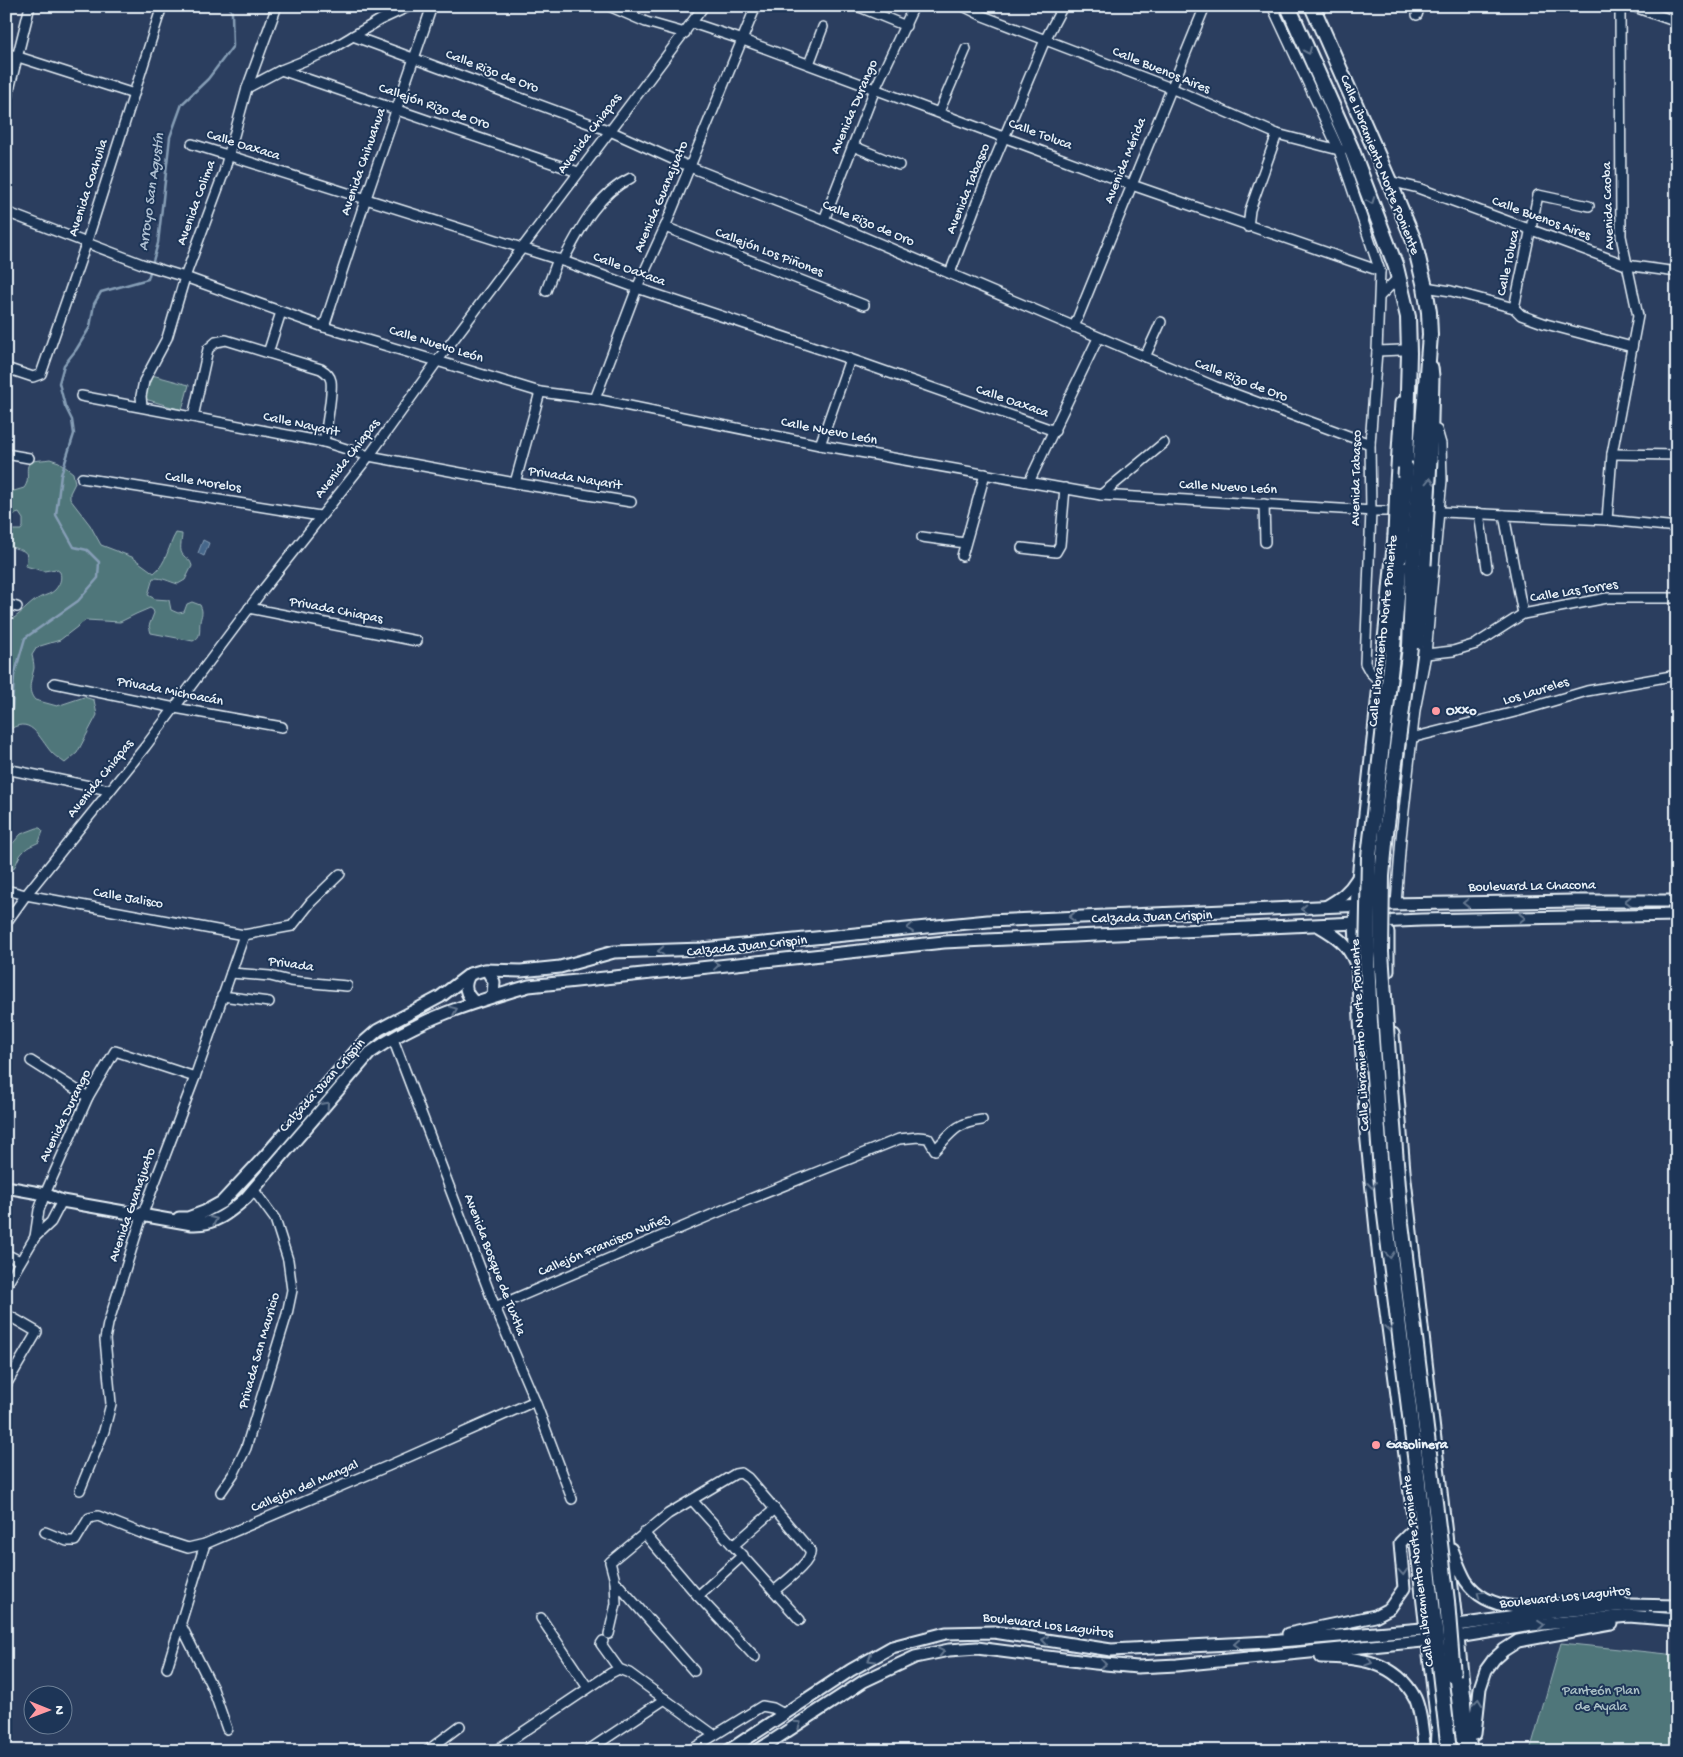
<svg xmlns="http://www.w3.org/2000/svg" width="1683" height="1757" viewBox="0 0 1683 1757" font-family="'Gochi Hand',sans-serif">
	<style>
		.green { fill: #4f767a; stroke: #9cb4b9 }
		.water { fill: #45668a; stroke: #869eb6 }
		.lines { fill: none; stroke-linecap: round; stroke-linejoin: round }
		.stream { stroke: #869eb6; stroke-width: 2.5 }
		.minor-casing { stroke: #e8f1f8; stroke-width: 12 }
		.major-casing { stroke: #e8f1f8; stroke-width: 15 }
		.highway-casing { stroke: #e8f1f8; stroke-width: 18 }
		.minor { stroke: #1d3557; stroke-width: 9 }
		.major { stroke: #1d3557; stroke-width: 11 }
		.highway { stroke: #1d3557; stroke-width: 14 }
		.major-bridge-casing { stroke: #e8f1f8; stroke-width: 15; stroke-linecap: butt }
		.highway-bridge-casing { stroke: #e8f1f8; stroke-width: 18; stroke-linecap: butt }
		.major-bridge { stroke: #1d3557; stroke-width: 11 }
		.highway-bridge { stroke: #1d3557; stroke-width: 14 }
		.oneway { stroke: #64778f }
		.poi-dot { fill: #ff9aa2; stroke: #1d3557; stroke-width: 2 }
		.labels { text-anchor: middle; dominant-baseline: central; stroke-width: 4; stroke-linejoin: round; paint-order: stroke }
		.street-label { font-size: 14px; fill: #e8f1f8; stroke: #1d3557 }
		.poi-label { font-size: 14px; font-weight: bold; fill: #e8f1f8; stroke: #1d3557; text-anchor: start }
		.park-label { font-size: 14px; fill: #abc0c6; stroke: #1d3557 }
		.water-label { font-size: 15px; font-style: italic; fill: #afc0d2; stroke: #1d3557 }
	</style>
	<rect width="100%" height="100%" fill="#2b3e5f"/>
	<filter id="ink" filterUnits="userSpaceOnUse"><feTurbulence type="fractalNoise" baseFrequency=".02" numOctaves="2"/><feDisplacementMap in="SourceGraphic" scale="10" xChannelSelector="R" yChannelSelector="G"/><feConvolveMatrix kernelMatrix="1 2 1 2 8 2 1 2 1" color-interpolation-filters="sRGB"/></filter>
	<g filter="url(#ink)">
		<g class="green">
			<path d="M152 375 189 385 182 410 145 399Z"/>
			<path d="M50 459 59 462 73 473 75 483 70 493V499L90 525 101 545 132 557 154 573C167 563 168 546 176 533L182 534C182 541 178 551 184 556 188 560 190 559 192 566L185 580 178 584C167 581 165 578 153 578L148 595 155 599 169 600 171 610 178 613 184 612 187 604 192 602 200 605C204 613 201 615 200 622 199 630 202 637 193 641L151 633 149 626 154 613 153 610 150 608 136 614 120 622 86 620 60 640 37 647 32 655C33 659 34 664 34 668 32 679 26 690 35 700L57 706 84 697 94 700 97 715 77 753 65 763C61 760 56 757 52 753 38 737 31 713 6 732V684C10 680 13 675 10 670L6 668V622C20 617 28 603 41 597 46 595 51 594 55 590 60 584 62 579 60 572L56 569 44 571 25 566C33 546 16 552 7 544L6 534 8 530H21L23 527V519L19 513 6 517V489L14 491 24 488C32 478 22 465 33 461 38 460 45 460 50 459Z"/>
			<path d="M37 828H40L43 831 39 842C34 845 28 846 24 851 15 859 19 867 6 875V851L21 834Z"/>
			<path d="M1561 1643 1677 1655V1751H1530Z"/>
		</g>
		<path class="water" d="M203 540 209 543 204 556 198 553Z"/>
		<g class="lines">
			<path class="stream" d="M6 712 12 709 14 676 25 638 78 601 98 578 99 562 87 550 74 547 56 515 61 475 74 434 72 420 65 406 59 383 64 365 76 350 90 327 94 304 101 292 148 279 158 243 170 137 182 104 208 79 233 46 232 13 229 6"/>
			<g class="minor-casing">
				<g id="minor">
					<path d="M609 6 646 22 685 33"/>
					<path d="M857 6 906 26"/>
					<path d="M963 6 983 16 1171 88 1277 134 1339 150H1343"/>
					<path d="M1272 6 1339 150 1380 271 1377 351 1370 444 1371 511 1365 663 1370 672 1379 681"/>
					<path d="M1632 6 1677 22"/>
					<path d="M1417 15 1420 6"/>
					<path d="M692 23 743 40 1132 185 1380 271"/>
					<path d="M353 36 610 131 690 167 824 220 1216 387 1370 444"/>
					<path d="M6 53 134 94"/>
					<path d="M809 64 823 27"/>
					<path d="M281 70 578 172"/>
					<path d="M247 88 281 70 326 52 380 20 410 6"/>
					<path d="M6 102 30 6"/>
					<path d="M939 112 966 49"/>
					<path d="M192 144 563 261 637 288 850 359 1055 431"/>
					<path d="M853 146 899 165"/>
					<path d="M1389 181 1418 188 1626 265 1677 272"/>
					<path d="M6 212 142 264 185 277 324 327 540 392 595 399 820 445 1101 495 1374 511H1401"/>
					<path d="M824 220 875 89 914 6"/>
					<path d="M665 227 864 305"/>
					<path d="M1248 227 1250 210 1277 134"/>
					<path d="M563 261C580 229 597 194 631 178"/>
					<path d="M950 273 977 202 1045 40 1063 6"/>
					<path d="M1425 287 1451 291 1514 308 1521 315 1546 324 1632 347"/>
					<path d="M546 291 558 259"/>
					<path d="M1380 296 1398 278"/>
					<path d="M1514 308 1538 195 1589 206"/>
					<path d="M324 327 366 198 432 6"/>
					<path d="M1074 327 1205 6"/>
					<path d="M1377 351 1402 350"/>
					<path d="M268 353 281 312"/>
					<path d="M1145 357 1161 322"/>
					<path d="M6 368 33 377 41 374 87 241 162 6"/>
					<path d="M81 396 324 442 369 456 515 483 631 502"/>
					<path d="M595 399 637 288 665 227 756 6"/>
					<path d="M142 407 141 396 144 381 167 338 185 277 224 172 247 88 277 6"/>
					<path d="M193 417 208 349 216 342 226 340 321 369C326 372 330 375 331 381 333 394 326 428 324 442"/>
					<path d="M820 445 850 359"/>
					<path d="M6 454 29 458"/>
					<path d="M1612 454 1677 455"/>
					<path d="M82 478 320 516"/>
					<path d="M1029 482 1098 338"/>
					<path d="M515 483 540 392"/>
					<path d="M1101 495 1164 443"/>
					<path d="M1264 504 1265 542"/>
					<path d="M1422 511 1607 520 1677 527"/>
					<path d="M1479 513 1487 568"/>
					<path d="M1504 515 1523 614"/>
					<path d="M1607 520 1612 454 1638 316 1621 236 1620 6"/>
					<path d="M922 537 965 543"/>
					<path d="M1022 548 1056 552 1060 545 1065 488"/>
					<path d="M962 556 985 474"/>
					<path d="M6 604 17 607"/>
					<path d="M249 608 417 641"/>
					<path d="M1426 654 1453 651 1476 644 1523 614 1607 598H1677"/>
					<path d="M54 683 175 708 282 727"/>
					<path d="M1407 739 1519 711 1587 691 1677 675"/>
					<path d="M6 769 109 790"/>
					<path d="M6 890 26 895 244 935 292 926 311 902 340 874"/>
					<path d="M1396 904 1401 838 1415 710 1426 654 1439 511 1442 480 1441 444 1437 430 1431 428"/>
					<path d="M6 923 26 895 145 747 262 591 369 456 438 360 704 6"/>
					<path d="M231 973 270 976 290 981 347 986"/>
					<path d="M222 996 269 1002"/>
					<path d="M393 1039 495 1307 535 1401 572 1499"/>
					<path d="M31 1061 88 1097"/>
					<path d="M35 1237 39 1210 45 1194 88 1097 115 1051 195 1077"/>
					<path d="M6 1254 20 1261"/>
					<path d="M6 1286 35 1237 51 1222 62 1201"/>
					<path d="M495 1307 723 1210 899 1139 918 1137 928 1138 935 1150C952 1132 956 1123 982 1120"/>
					<path d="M6 1314 37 1332 6 1385"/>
					<path d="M80 1490 104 1431 111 1404 105 1339 108 1324 142 1216 195 1077 244 935"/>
					<path d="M221 1492 234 1473 246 1448 287 1314 292 1290 288 1260 275 1219 253 1189"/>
					<path d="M692 1500 800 1620"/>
					<path d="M45 1532 67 1541H75L89 1518 98 1516 141 1533 188 1548 205 1544 388 1466 535 1401"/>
					<path d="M644 1533 698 1596 755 1657"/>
					<path d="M734 1545 775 1509"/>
					<path d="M698 1596 743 1555"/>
					<path d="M541 1618 588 1688"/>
					<path d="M181 1625 213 1689 227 1729"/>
					<path d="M609 1634 616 1604 615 1581"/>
					<path d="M603 1641 601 1644 619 1669 629 1673 714 1735"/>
					<path d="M167 1668 205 1544"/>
					<path d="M694 1671 615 1581 610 1562 668 1514 735 1474 741 1473 748 1478 810 1550C813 1562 783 1583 774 1591"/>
					<path d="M427 1751 460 1726"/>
					<path d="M495 1751 611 1673 619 1669"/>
					<path d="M587 1751 665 1699"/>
					<path d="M689 1751 762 1706 773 1708 784 1714"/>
				</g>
			</g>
			<g class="major-casing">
				<g id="major">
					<path d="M1431 460 1433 376 1432 367"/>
					<path d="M1396 483 1401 403"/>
					<path d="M1394 536 1387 611 1358 878 1355 924 1366 1132 1379 1259 1411 1501 1426 1629 1438 1732 1437 1751"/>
					<path d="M1406 727 1415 671 1425 565"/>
					<path d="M1327 906C1340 899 1349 892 1357 879"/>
					<path d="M1319 926C1336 936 1347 943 1355 962"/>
					<path d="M1388 932V971"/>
					<path d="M487 970 494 982 493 996"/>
					<path d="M470 974C463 984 465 995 475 1002"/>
					<path d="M1393 1034 1404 1171 1471 1751"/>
					<path d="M6 1187 45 1194 62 1201 192 1224C215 1225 229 1213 246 1198L370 1053C417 1019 474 1002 529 986L944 942 1421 920 1677 915"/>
					<path d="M179 1218H188L204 1212 222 1202 265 1156 362 1044 378 1030 440 997 470 974 484 970 521 971 560 967 614 952 702 949 988 921 1388 904 1573 901H1677"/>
					<path d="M1452 1549C1456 1559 1460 1571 1466 1581 1489 1615 1535 1608 1570 1603 1592 1599 1601 1595 1623 1603"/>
					<path d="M1450 1626 1561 1611 1629 1605 1677 1606"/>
					<path d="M1288 1634 1375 1616 1390 1608 1404 1588 1400 1543 1414 1529"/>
					<path d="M1451 1638 1532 1625 1629 1616 1677 1620"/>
					<path d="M1321 1657C1357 1657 1396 1661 1415 1698 1422 1713 1422 1734 1425 1751"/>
					<path d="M1475 1734 1480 1688 1486 1670 1494 1659 1504 1650 1518 1641 1611 1624"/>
					<path d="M728 1751 851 1670 892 1647 946 1633 994 1632 1111 1650 1269 1642 1434 1628"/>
					<path d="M757 1751 864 1681 915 1657 949 1650 977 1648 1095 1663 1137 1667 1177 1665 1433 1640"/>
				</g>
			</g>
			<g class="highway-casing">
				<g id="highway">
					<path d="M1288 6 1351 148 1396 267 1408 317 1409 353 1406 468"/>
					<path d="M1312 6 1389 181 1414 241 1425 287 1429 312 1430 335 1420 462"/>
					<path d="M1410 647 1413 563"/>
					<path d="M1393 648 1400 557"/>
					<path d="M1453 1676 1462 1751"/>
				</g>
			</g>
			<use href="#minor" class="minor"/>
			<use href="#major" class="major"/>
			<use href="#highway" class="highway"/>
			<g class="major-bridge-casing">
				<g id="major-bridge">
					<path d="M1394 536 1396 483"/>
					<path d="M1425 565 1431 460"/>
				</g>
			</g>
			<g class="highway-bridge-casing">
				<g id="highway-bridge">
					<path d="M1400 557 1406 468"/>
					<path d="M1413 563 1420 462"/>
					<path d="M1410 647 1386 832 1382 876 1381 952 1391 1101 1401 1223 1447 1601 1453 1676"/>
					<path d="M1393 648 1369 857 1367 959 1370 1022 1383 1199 1415 1456 1449 1751"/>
				</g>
			</g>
			<use href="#major-bridge" class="major-bridge"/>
			<use href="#highway-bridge" class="highway-bridge"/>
		</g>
		<defs><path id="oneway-chevron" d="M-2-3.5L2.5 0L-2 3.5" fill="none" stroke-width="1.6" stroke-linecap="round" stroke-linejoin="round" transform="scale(1.25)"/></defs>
		<g class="oneway">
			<use href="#oneway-chevron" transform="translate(1308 51) rotate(66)"/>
			<use href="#oneway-chevron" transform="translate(1371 201) rotate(69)"/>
			<use href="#oneway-chevron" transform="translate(1430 481) rotate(-88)"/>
			<use href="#oneway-chevron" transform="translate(1628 901) rotate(180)"/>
			<use href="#oneway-chevron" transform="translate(1466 903) rotate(179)"/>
			<use href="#oneway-chevron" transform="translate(1304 909) rotate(178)"/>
			<use href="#oneway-chevron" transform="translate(1072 917) rotate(178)"/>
			<use href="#oneway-chevron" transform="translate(1522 918) rotate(-1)"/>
			<use href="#oneway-chevron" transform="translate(910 928) rotate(175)"/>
			<use href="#oneway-chevron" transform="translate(661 951) rotate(178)"/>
			<use href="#oneway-chevron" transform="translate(716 965) rotate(-6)"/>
			<use href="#oneway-chevron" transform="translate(454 1010) rotate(-22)"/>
			<use href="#oneway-chevron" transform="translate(326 1105) rotate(-49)"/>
			<use href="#oneway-chevron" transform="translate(1372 1185) rotate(84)"/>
			<use href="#oneway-chevron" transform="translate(214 1220) rotate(-23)"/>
			<use href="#oneway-chevron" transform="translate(1390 1255) rotate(83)"/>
			<use href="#oneway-chevron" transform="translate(1389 1328) rotate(82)"/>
			<use href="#oneway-chevron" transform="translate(1403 1572) rotate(86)"/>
			<use href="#oneway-chevron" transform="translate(1480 1594) rotate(-144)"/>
			<use href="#oneway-chevron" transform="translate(1541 1625) rotate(-5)"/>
			<use href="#oneway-chevron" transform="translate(1045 1640) rotate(-171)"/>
			<use href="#oneway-chevron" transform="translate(1237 1644) rotate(177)"/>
			<use href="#oneway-chevron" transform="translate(941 1652) rotate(-12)"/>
			<use href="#oneway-chevron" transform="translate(871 1659) rotate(150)"/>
			<use href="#oneway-chevron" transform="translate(1369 1662) rotate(18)"/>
			<use href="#oneway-chevron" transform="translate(1103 1664) rotate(7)"/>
			<use href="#oneway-chevron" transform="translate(1478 1702) rotate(-83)"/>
			<use href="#oneway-chevron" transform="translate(798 1724) rotate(-33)"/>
		</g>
	</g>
	<g class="poi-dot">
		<circle cx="1436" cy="711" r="5"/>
		<circle cx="1376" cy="1445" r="5"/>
	</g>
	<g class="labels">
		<g class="street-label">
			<text transform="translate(1161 71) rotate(22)">Calle Buenos Aires</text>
			<text transform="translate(492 72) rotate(21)">Calle Rizo de Oro</text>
			<text transform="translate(434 107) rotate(19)">Callejón Rizo de Oro</text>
			<text transform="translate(855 107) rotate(-67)">Avenida Durango</text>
			<text transform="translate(590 134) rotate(-53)">Avenida Chiapas</text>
			<text transform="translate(1040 135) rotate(20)">Calle Toluca</text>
			<text transform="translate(243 146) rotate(17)">Calle Oaxaca</text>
			<text transform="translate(1126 161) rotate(-68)">Avenida Mérida</text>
			<text transform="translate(364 162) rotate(-71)">Avenida Chihuahua</text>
			<text transform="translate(1379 165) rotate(68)">Calle Libramiento Norte Poniente</text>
			<text transform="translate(89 188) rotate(-72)">Avenida Coahuila</text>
			<text transform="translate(969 189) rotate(-68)">Avenida Tabasco</text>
			<text transform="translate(662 197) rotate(-67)">Avenida Guanajuato</text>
			<text transform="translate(197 203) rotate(-70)">Avenida Colima</text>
			<text transform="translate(1609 206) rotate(-92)">Avenida Caoba</text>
			<text transform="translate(1541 219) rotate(20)">Calle Buenos Aires</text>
			<text transform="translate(868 224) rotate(23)">Calle Rizo de Oro</text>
			<text transform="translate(769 253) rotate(21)">Callejón Los Piñones</text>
			<text transform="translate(1509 263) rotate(-78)">Calle Toluca</text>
			<text transform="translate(629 270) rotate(20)">Calle Oaxaca</text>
			<text transform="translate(436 345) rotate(17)">Calle Nuevo León</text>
			<text transform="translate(1241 381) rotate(21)">Calle Rizo de Oro</text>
			<text transform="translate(1012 402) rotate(19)">Calle Oaxaca</text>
			<text transform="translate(301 425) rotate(12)">Calle Nayarit</text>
			<text transform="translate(829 432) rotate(11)">Calle Nuevo León</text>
			<text transform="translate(348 459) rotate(-52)">Avenida Chiapas</text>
			<text transform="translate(1357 478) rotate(-89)">Avenida Tabasco</text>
			<text transform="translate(575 479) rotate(9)">Privada Nayarit</text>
			<text transform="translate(203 483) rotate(9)">Calle Morelos</text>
			<text transform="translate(1228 488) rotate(3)">Calle Nuevo León</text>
			<text transform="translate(1574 592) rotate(-9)">Calle Las Torres</text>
			<text transform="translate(336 611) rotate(11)">Privada Chiapas</text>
			<text transform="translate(1384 631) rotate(-84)">Calle Libramiento Norte Poniente</text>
			<text transform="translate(170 692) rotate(11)">Privada Michoacán</text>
			<text transform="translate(1536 692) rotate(-17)">Los Laureles</text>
			<text transform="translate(101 779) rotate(-51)">Avenida Chiapas</text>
			<text transform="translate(1532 887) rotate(-1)">Boulevard La Chacona</text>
			<text transform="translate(128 899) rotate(10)">Calle Jalisco</text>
			<text transform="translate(1152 918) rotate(-2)">Calzada Juan Crispin</text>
			<text transform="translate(747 947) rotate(-6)">Calzada Juan Crispin</text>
			<text transform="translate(291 965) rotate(8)">Privada</text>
			<text transform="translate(1361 1035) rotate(-93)">Calle Libramiento Norte Poniente</text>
			<text transform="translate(323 1086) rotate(-48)">Calzada Juan Crispin</text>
			<text transform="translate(66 1116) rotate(-64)">Avenida Durango</text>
			<text transform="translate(133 1205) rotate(-71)">Avenida Guanajuato</text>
			<text transform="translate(604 1246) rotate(-23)">Callejón Francisco Nuñez</text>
			<text transform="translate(494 1265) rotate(69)">Avenida Bosque de Tuxtla</text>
			<text transform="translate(260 1351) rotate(-74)">Privada San Mauricio</text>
			<text transform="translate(305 1487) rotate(-23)">Callejón del Mangal</text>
			<text transform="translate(1419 1571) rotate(-97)">Calle Libramiento Norte Poniente</text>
			<text transform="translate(1565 1598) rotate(-6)">Boulevard Los Laguitos</text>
			<text transform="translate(1048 1626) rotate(7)">Boulevard Los Laguitos</text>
		</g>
		<g class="poi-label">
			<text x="1446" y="711">Oxxo</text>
			<text x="1386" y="1445">Gasolinera</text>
		</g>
		<g class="park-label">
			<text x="1601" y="1691">Panteón Plan<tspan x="1601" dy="16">de Ayala</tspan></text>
		</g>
		<g class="water-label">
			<text transform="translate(152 192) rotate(-82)">Arroyo San Agustín</text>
		</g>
	</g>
	<rect width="1683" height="1757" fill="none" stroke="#1d3557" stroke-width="25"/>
	<rect x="12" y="12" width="1658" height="1732" fill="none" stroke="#e8f1f8" stroke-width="2" filter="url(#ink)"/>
	<g transform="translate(48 1710) rotate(91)"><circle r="24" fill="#1d3557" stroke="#6e8097"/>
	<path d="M0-4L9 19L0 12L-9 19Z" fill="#ff9aa2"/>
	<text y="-8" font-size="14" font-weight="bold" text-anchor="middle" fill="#e8f1f8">N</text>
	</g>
</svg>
